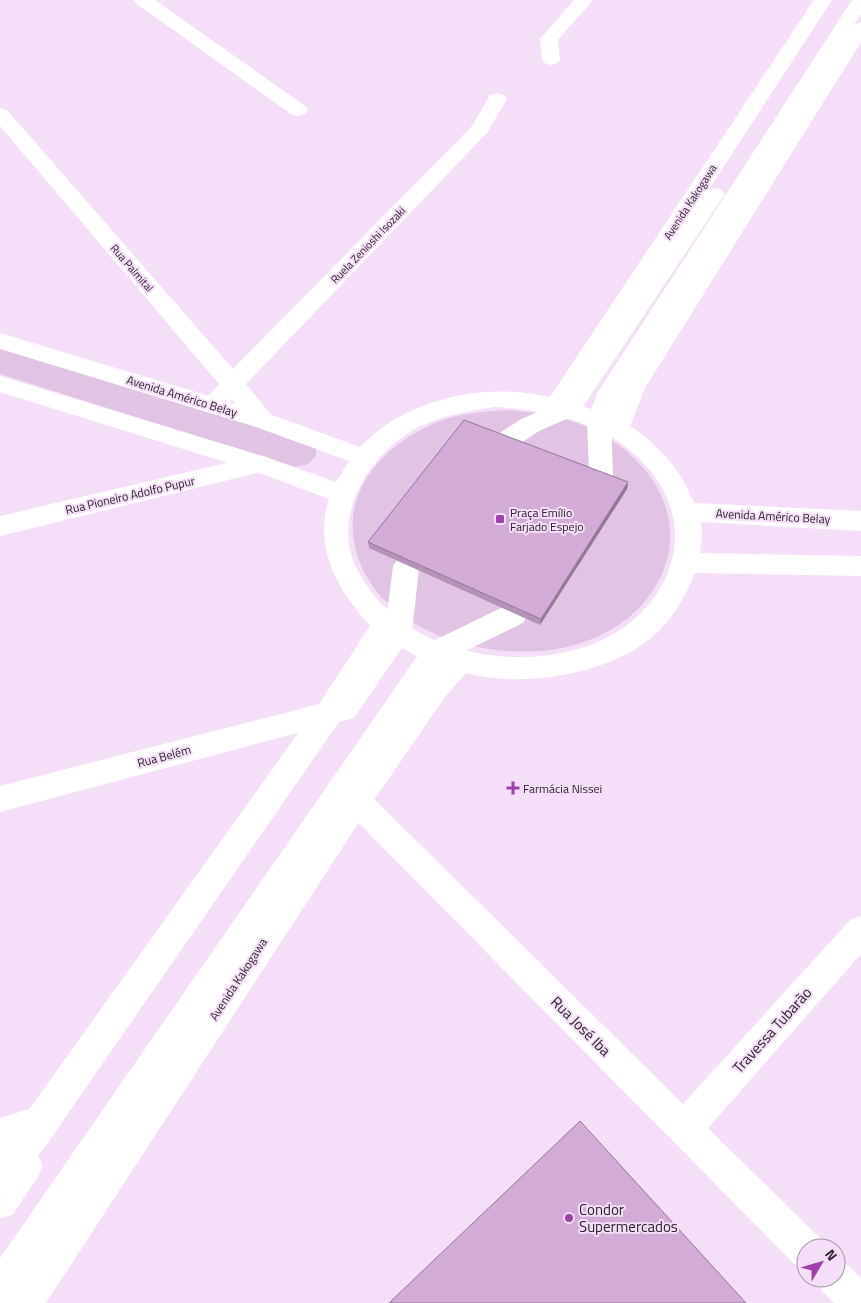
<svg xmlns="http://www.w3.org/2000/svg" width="861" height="1303" viewBox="0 0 861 1303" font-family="'Titillium Web',sans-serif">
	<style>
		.green { fill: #e1c3e4 }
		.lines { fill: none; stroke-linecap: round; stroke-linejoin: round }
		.minor { fill: #fff; fill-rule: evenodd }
		.major { fill: #fff; fill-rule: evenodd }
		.wall { fill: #b593b9 }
		.shaded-wall { fill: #947896 }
		.building { fill: #d3abd7; stroke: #947896 }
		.poi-dot { fill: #9e41aa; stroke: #f5def7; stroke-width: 2 }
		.labels { text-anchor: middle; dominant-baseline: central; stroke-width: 4; stroke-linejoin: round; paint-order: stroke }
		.far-street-label { font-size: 11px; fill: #2d242e; stroke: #f5def7 }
		.street-label { font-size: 12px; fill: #2d242e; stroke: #f5def7 }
		.poi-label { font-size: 12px; fill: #2d242e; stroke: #f5def7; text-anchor: start }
		.near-street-label { font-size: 15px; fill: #2d242e; stroke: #f5def7 }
		.near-poi-label { font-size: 15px; fill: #2d242e; stroke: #f5def7; text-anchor: start }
	</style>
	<rect width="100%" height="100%" fill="#f5def7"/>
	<g class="green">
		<path d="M0 346 313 444 316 449V455L309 464 294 467 0 374Z"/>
		<path d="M508 410C539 413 570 417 598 432 663 467 696 537 646 600 624 628 585 646 550 650 473 660 362 624 353 534 348 477 398 435 446 419 466 413 487 411 508 410Z"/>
	</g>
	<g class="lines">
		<g class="minor">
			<path d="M134 0H155L305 106 308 110 305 114 298 116 291 114 137 4Z"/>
			<path d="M574 0H593L558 40 560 59 558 63 551 65 544 63 542 59 540 39Z"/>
			<path d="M852 0H861V14L621 393 611 419 613 475 592 511 583 513 574 511 570 504 589 474 587 419 598 392Z"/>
			<path d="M497 93 504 95 507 99 487 133 246 384 276 421 272 427C253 433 243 413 232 399 222 409 218 415 204 411L200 405 219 384 0 126V108L7 110 233 369 472 126 490 95Z"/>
			<path d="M715 188 722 190 725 194 578 414 539 431 512 449 494 469 485 472 476 469 473 463 494 437 521 419 562 402 708 190Z"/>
			<path d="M260 455 269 458 272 464 269 470 0 536V516Z"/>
			<path d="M428 524 437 527 441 534 419 568 412 633 354 718 0 812V786L335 700 385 630 393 566 419 527Z"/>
			<path d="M535 571 544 574 548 581 523 623 445 661 359 789 367 792 683 1104 850 920 861 916V954L708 1128 819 1237 823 1248H806V1268L793 1263 345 809 13 1303H0V1258L425 645 503 607 526 574Z"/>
			<path d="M42 1105 54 1110 59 1122 54 1134 0 1152V1118Z"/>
			<path d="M25 1148 37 1154 43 1166 37 1178 13 1214 0 1219C0 1189 0 1162 25 1148Z"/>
			<path d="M836 1260 848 1265 861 1278V1303H834L822 1291 816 1278H836Z"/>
		</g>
		<path class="major" d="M814 0H832L571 402 610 416 626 381 852 28 855 24 861 23V42L645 388 630 426C660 446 681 470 694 503L861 511V531L701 522 702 534 700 553 861 556V576L695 573C687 593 676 613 661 629 617 674 525 689 466 673L445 697 367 810 46 1303H5L11 1290 345 792 425 681 439 665 418 657 390 641 339 722 13 1193 0 1198V1150L319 704 370 626C338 590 313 549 329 499L251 470 0 392V376L269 458 336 482 349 461 256 427 0 349V333L272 415 360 447C407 398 485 382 550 397ZM494 407C541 410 589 418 627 448 713 515 675 621 578 649 500 671 398 648 358 571 328 515 372 449 423 425 446 415 470 411 494 407Z"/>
	</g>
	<path class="wall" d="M628 482 627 489 540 625 369 548 368 542Z"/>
	<path class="shaded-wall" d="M628 482 627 489 540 625 541 619Z"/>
	<g class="building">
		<path d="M464 420 628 482 541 619 368 542Z"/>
		<path d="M580 1121 746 1303H389Z"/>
	</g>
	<g class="poi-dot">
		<rect x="495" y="514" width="10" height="10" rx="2.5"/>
		<path d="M510.5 780.5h5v5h5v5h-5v5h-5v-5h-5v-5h5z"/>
		<circle cx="569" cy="1218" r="5"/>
	</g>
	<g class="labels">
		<g class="far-street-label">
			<text transform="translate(690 202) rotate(-57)">Avenida Kakogawa</text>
			<text transform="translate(368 245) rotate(-46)">Ruela Zenioshi Isozaki</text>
			<text transform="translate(132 268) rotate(49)">Rua Palmital</text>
		</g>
		<g class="street-label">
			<text transform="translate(182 396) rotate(17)">Avenida Américo Belay</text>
			<text transform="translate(130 495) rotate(-13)">Rua Pioneiro Adolfo Pupur</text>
			<text transform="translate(773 516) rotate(3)">Avenida Américo Belay</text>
			<text transform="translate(164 756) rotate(-15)">Rua Belém</text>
			<text transform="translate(238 979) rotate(-57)">Avenida Kakogawa</text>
		</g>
		<g class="poi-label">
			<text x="510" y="512">Praça Emílio<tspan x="510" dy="14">Farjado Espejo</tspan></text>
			<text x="523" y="788">Farmácia Nissei</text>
		</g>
		<g class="near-street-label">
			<text transform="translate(581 1026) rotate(45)">Rua José Iba</text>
			<text transform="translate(772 1030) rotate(-48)">Travessa Tubarão</text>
		</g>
		<g class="near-poi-label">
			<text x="579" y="1209">Condor<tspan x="579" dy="17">Supermercados</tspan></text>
		</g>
	</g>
	<g transform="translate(821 1263) rotate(52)"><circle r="24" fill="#f5def7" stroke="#a594a7"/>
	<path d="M0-4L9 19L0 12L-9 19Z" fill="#9e41aa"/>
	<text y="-8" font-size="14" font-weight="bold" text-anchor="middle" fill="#2d242e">N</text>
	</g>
</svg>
